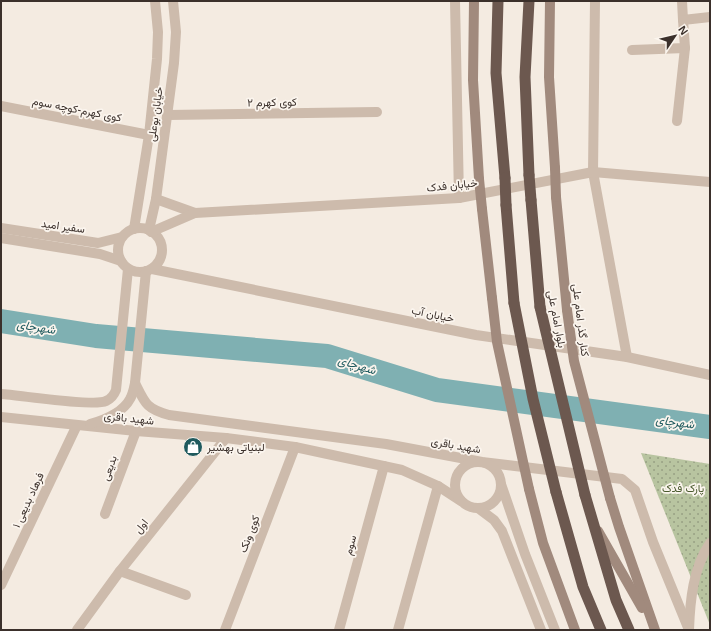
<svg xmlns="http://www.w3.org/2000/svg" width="711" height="631" viewBox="0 0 711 631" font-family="Arial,Vazirmatn,sans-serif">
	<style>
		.park { fill: url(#park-dots) }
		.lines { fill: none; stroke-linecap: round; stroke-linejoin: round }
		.river { stroke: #7fb0b2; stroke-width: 24 }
		.minor { stroke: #cdbbac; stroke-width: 10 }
		.tertiary { stroke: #cdbbac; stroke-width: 10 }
		.secondary { stroke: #a18a7d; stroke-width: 10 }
		.trunk { stroke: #6c584f; stroke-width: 11 }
		.secondary-bridge { stroke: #a18a7d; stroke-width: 10 }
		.trunk-bridge { stroke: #6c584f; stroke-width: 11 }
		.labels { text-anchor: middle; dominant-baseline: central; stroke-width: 3.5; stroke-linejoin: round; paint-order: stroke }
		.street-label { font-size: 11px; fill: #3b302b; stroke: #fbf5ee }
		.poi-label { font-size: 11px; fill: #3b302b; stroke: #fbf5ee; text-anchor: start }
		.park-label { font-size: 11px; fill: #4a5a2e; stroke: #fbf5ee }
		.water-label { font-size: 12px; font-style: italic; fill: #1f5a5e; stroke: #fbf5ee }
	</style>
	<defs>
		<pattern id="park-dots" width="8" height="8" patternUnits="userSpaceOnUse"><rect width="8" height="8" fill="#b8c4a0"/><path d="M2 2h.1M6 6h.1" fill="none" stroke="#97a083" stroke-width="1.8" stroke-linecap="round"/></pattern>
	</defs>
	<rect width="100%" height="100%" fill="#f4ebe1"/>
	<path class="park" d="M641 453 710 464V625Z"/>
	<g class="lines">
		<path class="river" d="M1 321 96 336 327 356 437 390 710 427"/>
		<g class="minor">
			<path d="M455 1 459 198"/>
			<path d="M595 1 593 172 627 357"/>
			<path d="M682 1 683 20 710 17"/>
			<path d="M632 50 685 48 683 20"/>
			<path d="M1 106 149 135"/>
			<path d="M168 115 377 112"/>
			<path d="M677 121 685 48"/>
			<path d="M1 228 98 243 122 237"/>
			<path d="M1 238 100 254 121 261"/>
			<path d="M152 269 476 335 627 357 710 375"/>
			<path d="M105 514 136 431"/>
			<path d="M120 571 186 595"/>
			<path d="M1 585 77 425"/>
			<path d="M77 630 120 571 226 438"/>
			<path d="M225 630 295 447"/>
			<path d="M339 630 384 466"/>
			<path d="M398 630 438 486"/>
			<path d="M689 630C690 601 693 568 710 543"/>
		</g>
		<g class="tertiary">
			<path d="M156 199 195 213 459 198 593 172 710 182"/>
			<circle cx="140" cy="250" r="22"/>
			<path d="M134 229 149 135 157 59 158 32 155 1"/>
			<path d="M149 230 156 199 174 63 176 32 173 1"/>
			<path d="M151 232 195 213"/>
			<path d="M135 383C145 403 146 409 169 415L386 444 482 462 622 479 635 490 653 542 689 630"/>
			<path d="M1 394C19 395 94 407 106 401 111 399 114 395 116 390L128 269"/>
			<path d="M1 417 136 431 226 438 295 447 402 470 438 486 461 501"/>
			<path d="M90 424C104 420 123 412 130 399 133 394 134 388 135 383L146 271"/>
			<circle cx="478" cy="485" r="23"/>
			<path d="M501 484 525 554 555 630"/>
			<path d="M478 508 494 520 502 531 541 630"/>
		</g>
		<g class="secondary">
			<path d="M474 1 473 80 479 179"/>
			<path d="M550 1 549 77 555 168"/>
			<path d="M556 197 567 310"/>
			<path d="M482 209 492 298"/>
			<path d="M529 489 543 543 575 630"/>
			<path d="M610 498 619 527 655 630"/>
			<path d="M598 531 642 608"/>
		</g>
		<g class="trunk">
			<path d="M498 1 496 73 505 178"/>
			<path d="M529 175 525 77 529 1"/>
			<path d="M531 200 540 307"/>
			<path d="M506 205 514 303"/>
			<path d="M556 492 583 587 601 630"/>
			<path d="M585 495 616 600 629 630"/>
		</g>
		<g class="secondary-bridge">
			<path d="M555 168 556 197"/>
			<path d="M479 179 482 209"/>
			<path d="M492 298 497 342 529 489"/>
			<path d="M567 310 574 361 610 498"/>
		</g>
		<g class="trunk-bridge">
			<path d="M529 175 531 200"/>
			<path d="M505 178 506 205"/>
			<path d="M514 303 533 399 556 492"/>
			<path d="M540 307 585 495"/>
		</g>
	</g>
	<defs>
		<g id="shop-disc" transform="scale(1)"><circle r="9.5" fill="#1f5a5e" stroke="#fbf5ee"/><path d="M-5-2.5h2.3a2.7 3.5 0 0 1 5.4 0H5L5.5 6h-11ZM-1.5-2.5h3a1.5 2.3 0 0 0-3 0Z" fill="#fff"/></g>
	</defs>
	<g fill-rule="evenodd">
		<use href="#shop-disc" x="193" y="447"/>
	</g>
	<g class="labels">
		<g class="street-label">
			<text transform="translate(272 102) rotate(-1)">کوی کهرم ۲</text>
			<text transform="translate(77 109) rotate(11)">کوی کهرم-کوچه سوم</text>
			<text transform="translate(155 114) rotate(-82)">خیابان بوعلی</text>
			<text transform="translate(452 185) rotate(-6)">خیابان فدک</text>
			<text transform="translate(63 226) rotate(8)">سفیر امید</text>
			<text transform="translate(433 314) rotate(12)">خیابان آب</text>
			<text transform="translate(557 319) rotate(79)">بلوار امام علی</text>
			<text transform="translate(581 320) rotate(83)">کنار گذر امام علی</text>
			<text transform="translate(129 418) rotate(6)">شهید باقری</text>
			<text transform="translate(456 445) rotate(10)">شهید باقری</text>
			<text transform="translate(109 468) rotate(-70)">بدیعی</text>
			<text transform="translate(28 500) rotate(-65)">فرهاد بدیعی ۱</text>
			<text transform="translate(141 526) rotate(-51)">اول</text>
			<text transform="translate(249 534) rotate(-69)">کوی ونک</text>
			<text transform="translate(350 545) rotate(-75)">سوم</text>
		</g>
		<g class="poi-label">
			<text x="207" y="447">لبنیاتی بهشیر</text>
		</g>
		<g class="park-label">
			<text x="683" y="488">پارک فدک</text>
		</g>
		<g class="water-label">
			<text transform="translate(36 327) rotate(9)">شهرچای</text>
			<text transform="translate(357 365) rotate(17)">شهرچای</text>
			<text transform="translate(675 422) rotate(8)">شهرچای</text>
		</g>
	</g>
	<rect width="711" height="631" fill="none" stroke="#3b302b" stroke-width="4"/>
	<g transform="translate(675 36) rotate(55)" stroke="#fbf5ee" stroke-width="3" paint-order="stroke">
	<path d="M0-3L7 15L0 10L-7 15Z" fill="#3b302b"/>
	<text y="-6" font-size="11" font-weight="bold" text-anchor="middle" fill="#3b302b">N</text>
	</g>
</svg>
